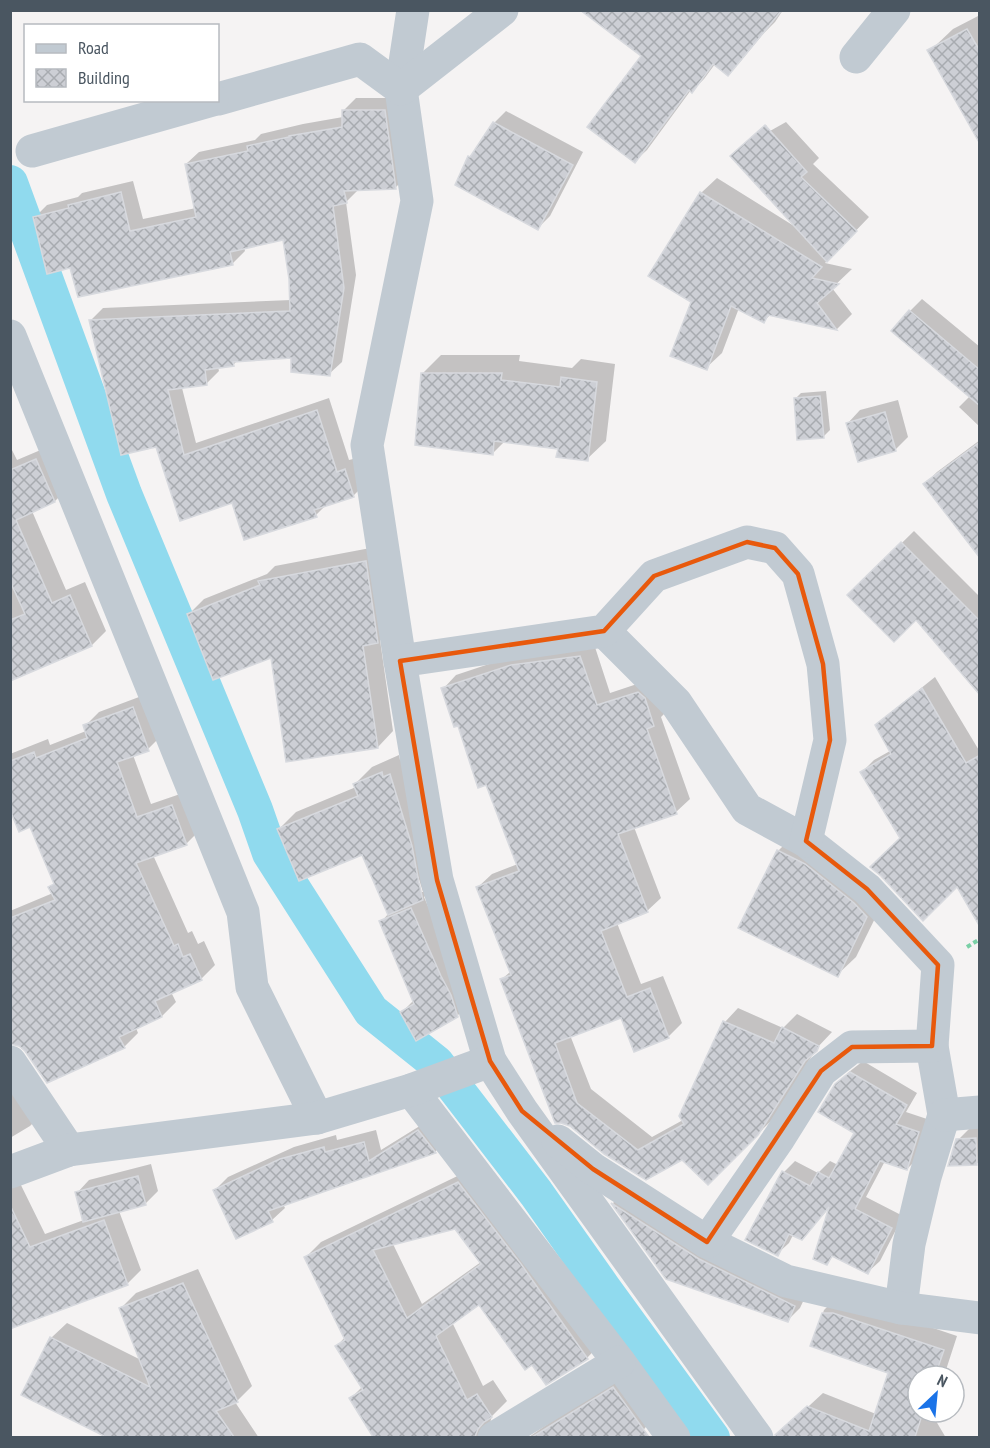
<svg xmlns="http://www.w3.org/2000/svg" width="990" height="1448" viewBox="0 0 990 1448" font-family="'PT Sans Narrow',sans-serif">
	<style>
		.shadow { fill: #0003; fill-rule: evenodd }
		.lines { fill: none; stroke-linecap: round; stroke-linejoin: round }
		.canal { stroke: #90daee; stroke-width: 36 }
		.building { fill: url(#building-cross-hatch); stroke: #d7d9de; stroke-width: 1.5; fill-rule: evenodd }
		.path { stroke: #7ad0a6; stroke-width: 4; stroke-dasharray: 4.5 3; stroke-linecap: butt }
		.minor { stroke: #c1cad2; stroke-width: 33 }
		.marked { fill: none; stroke: #e8590c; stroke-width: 4.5; stroke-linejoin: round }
	</style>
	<defs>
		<pattern id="building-cross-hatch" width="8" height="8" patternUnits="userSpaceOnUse" patternTransform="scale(1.5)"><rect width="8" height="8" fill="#cdcfd5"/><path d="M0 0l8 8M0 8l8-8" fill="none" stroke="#a8abb0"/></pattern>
	</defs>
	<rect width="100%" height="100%" fill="#f5f3f3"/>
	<g class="shadow">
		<path d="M599 10H783L775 22 763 34 740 62 728 74 715 64 704 79 692 91 691 90 647 150 635 161 643 55Z"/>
		<path d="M980 15V141L933 48 953 29Z"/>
		<path d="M356 98H397L408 175 396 187 359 189 346 202 356 275 342 362 329 374 292 357 238 360 233 365 218 367 219 371 206 384 182 387V388L196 443 329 398 349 460 357 458 366 483 353 496 327 504 316 515 233 501 157 445 90 321 103 308 291 300 290 279 285 238 244 247 245 251 232 264 72 267 35 217 47 205 78 197 82 193 133 181 143 219 196 208 186 164 199 152 255 140 261 134 303 124 343 117V111Z"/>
		<path d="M506 111 583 152 550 216 538 228 469 157 476 150 494 123Z"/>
		<path d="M786 122 819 158 813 164 869 217 825 263 852 269 832 288 852 314 837 329 771 314 764 321 739 308 722 353 706 368 693 301 701 193 717 178 794 226 745 143 766 125 770 131Z"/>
		<path d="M922 299 980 347V427L959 407 970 396 910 311Z"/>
		<path d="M441 355H520L519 361 572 368 581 359 615 364 606 441 587 459 559 448 505 441 492 454 423 373Z"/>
		<path d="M826 391 830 430 824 436 795 399 801 393Z"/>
		<path d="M898 400 908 437 895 450 848 423 860 410Z"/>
		<path d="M980 440V555L925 484 937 472Z"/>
		<path d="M10 446 17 460 50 446 69 487 55 501 32 511 66 590 85 582 106 631 92 645 10 679Z"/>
		<path d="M914 531 980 597V650L917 618 849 595Z"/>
		<path d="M381 546 393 626 380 640 393 731 378 747 272 656 189 614 204 599 267 574 275 566Z"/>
		<path d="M594 644 610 693 652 679 667 711 661 717 690 799 676 812 634 827 661 898 647 911 617 923 641 984 663 976 682 1023 668 1037 622 1016 570 1035 591 1089 652 1137 683 1120 681 1116 725 1022 738 1008 783 1028 797 1014 832 1032 816 1049 772 1120 708 1183 682 1158 605 1153 502 979 511 971 478 887 492 874 518 864 487 784 443 689 456 675 525 652Z"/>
		<path d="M935 677 980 752V924L957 885 901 839 862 772 874 760 890 751 877 725 890 713Z"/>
		<path d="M147 694 162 735 148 749 133 755 151 804 186 792 200 830 186 844 153 855 188 933 192 931 198 944 204 941 215 965 201 979 171 992 176 1002 162 1016 136 1028 138 1033 124 1047 27 1051 19 1044 10 1042V911L53 893 50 887 54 883 31 825 10 806V754L48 739 50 745 86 731 85 726 99 712Z"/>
		<path d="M399 755 400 760 407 758 440 881 424 897 470 1003 457 1016 402 1012 414 1000 381 922 389 913 363 853 279 829 296 812 356 787 355 784 372 767ZM415 876H418L423 892H419Z"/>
		<path d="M797 832 885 898 856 957 837 975 778 851Z"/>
		<path d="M863 1061 917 1093 906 1112 930 1120 919 1157 907 1169 885 1161 866 1197 903 1216 880 1261 868 1272 834 1255 827 1263 832 1205 801 1239 793 1235 789 1243 777 1254 784 1172 795 1161 818 1173 830 1161 838 1165 856 1132 836 1085 849 1072Z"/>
		<path d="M10 1062 44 1112 30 1126 10 1138Z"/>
		<path d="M431 1119 447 1139 435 1152 283 1204 285 1208 272 1220 215 1190 228 1177 294 1147 336 1135 337 1140 376 1130 381 1150Z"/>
		<path d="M980 1127V1163L950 1164 958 1140 970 1128Z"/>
		<path d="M151 1164 158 1191 146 1203 119 1211 141 1270 127 1284 10 1320V1171L16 1175 45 1234 84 1220 77 1193 89 1180Z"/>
		<path d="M474 1168 602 1342 587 1358 546 1383 532 1363 479 1303 452 1322 483 1386 493 1380 507 1401 492 1416 490 1423 498 1438H375L351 1398 362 1387 337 1346 345 1337 306 1257 321 1242ZM456 1227 481 1262 422 1304 393 1244Z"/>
		<path d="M625 1191 807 1293 800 1308 788 1320 667 1278 613 1203Z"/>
		<path d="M198 1269 252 1386 237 1401 235 1402 259 1438H110L23 1395 51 1338 67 1323 141 1360 121 1308 136 1293Z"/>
		<path d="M838 1296 957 1336 944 1376H918V1412H939L936 1421 946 1438H781L784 1429 823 1393 876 1414 890 1372 812 1346 824 1310Z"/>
		<path d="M629 1373 657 1413 637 1438H523L528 1435 529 1437 559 1416Z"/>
	</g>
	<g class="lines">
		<path class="canal" d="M10 183 124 494 255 810 270 853 371 1011 436 1063 536 1193 603 1288 712 1438"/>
	</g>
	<g class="building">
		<path d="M580 10H782L728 76 713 64 692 93 689 90 635 163 587 127 641 56Z"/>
		<path d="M967 29 980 51V144L927 50Z"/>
		<path d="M342 110H385L396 189 344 191 347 203 333 206 344 288 330 376 291 372V358L233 362 234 366 205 370 207 385 168 390 184 455 317 410 337 472 345 469 354 497 314 510 317 517 244 540 232 503 180 521 156 447 121 455 89 320 290 311 289 279 283 240 230 252 233 265 78 297 70 268 47 274 33 217 69 208 68 205 121 192 130 231 196 217 185 164 248 151 247 146 289 137V136L342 127Z"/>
		<path d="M493 122 573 165 538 230 455 185 468 156 470 157Z"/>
		<path d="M765 125 807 172 801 177 857 231 827 262 730 156Z"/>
		<path d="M700 192 822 267 812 278 839 284 817 303 837 330 768 315 764 323 731 306 707 370 670 356 691 302 648 276Z"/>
		<path d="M909 310 980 370V406L891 331Z"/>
		<path d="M421 373H502L501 380 560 387 561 377 597 382 588 461 556 457 558 449 494 441 493 455 415 445Z"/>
		<path d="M820 396 824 438 797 440 794 398Z"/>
		<path d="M885 412 896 451 858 462 846 423Z"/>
		<path d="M980 442V558L923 484Z"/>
		<path d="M36 459 55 502 16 520 52 603 70 595 92 646 10 681V620L25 614 10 581V470Z"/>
		<path d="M901 542 980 621V695L916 620 894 642 847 595Z"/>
		<path d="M366 561 378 643 363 646 378 748 286 762 271 658 213 680 187 614 260 585 258 581Z"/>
		<path d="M580 656 597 705 638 692 645 698 654 726 647 729 677 814 618 834 648 912 601 931 627 997 650 988 669 1038 634 1052 621 1018 555 1043 577 1103 638 1150 684 1124 679 1116 723 1021 774 1043 782 1027 819 1046 817 1051 805 1061 758 1135 708 1185 682 1160 646 1180 604 1154 570 1126 561 1123H555L500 979 511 975 476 887 519 871 486 785 478 788 458 726 454 727 441 688 511 665Z"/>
		<path d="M922 688 966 763 980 755V927L957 887 923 921 881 876 870 867 900 838 860 772 891 754 875 725Z"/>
		<path d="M133 707 149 751 117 762 137 817 172 805 187 845 136 863 174 946 178 944 183 957 190 954 202 980 155 1001 162 1017 119 1037 125 1048 47 1083 25 1051 19 1046 10 1044V918L55 900 48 887 54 884 30 827 19 832 10 810V761L34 752 36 758 87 738 83 725Z"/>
		<path d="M382 772 383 777 390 774 412 846 419 883 423 900 388 915 362 855 299 881 277 829 358 796 353 784Z"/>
		<path d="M777 850 805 864 854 903 867 917 838 977 738 928Z"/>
		<path d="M411 908 441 976 451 995 458 1017 416 1041 400 1012 414 1004 379 921Z"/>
		<path d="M850 1072 907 1105 896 1124 919 1132 907 1170 880 1161 855 1209 892 1228 868 1274 832 1256 827 1265 813 1259 829 1207 802 1240 789 1234 778 1256 745 1240 782 1171 810 1186 818 1172 829 1178 854 1133 818 1112 835 1084Z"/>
		<path d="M418 1130 436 1153 268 1211 273 1222 236 1239 213 1190 280 1159 324 1147 325 1152 364 1142 369 1161Z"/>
		<path d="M976 1138 977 1165 948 1166 956 1139Z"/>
		<path d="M138 1176 146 1205 83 1222 75 1192Z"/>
		<path d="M458 1182 521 1264 588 1359 546 1385 532 1365 525 1370 479 1305 436 1336 467 1400 477 1394 492 1417 484 1422 478 1429 475 1437H373L349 1398 363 1390 335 1346 345 1340 304 1257ZM455 1229 481 1264 407 1318 373 1250Z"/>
		<path d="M611 1203 699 1259 795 1306 788 1322 666 1279Z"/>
		<path d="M10 1205 30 1247 104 1220 128 1285 10 1329Z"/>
		<path d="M183 1283 238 1402 216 1411 234 1437H106L21 1395 50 1337 150 1387 119 1308Z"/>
		<path d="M822 1313H833L944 1350 935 1376H918V1412H923L915 1437H776L775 1435 807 1406 869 1431 888 1373 810 1346Z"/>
		<path d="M613 1387 649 1437H532L542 1431Z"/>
	</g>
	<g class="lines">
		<path class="path" d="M967 947 980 939"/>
		<g class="minor">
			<path d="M413 10 401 89 417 201 367 445 400 661 437 880 490 1061 522 1111 757 1438"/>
			<path d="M856 57 894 10"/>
			<path d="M218 99 360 59 401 89 502 10"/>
			<path d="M32 151 212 100"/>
			<path d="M10 336 243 912 252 987 317 1118"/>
			<path d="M604 631 676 703 747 809 806 841 867 889 938 965 932 1046 944 1115 925 1177 909 1244 901 1308"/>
			<path d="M400 661 604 631 654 576 747 542 775 548 798 574 823 664 830 740 806 841"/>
			<path d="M10 1062 69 1150"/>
			<path d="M411 1090 619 1362 674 1438"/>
			<path d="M944 1115 980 1112"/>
			<path d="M558 1141 593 1169 707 1242 786 1281 901 1308 980 1318"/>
			<path d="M10 1172 69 1150 317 1118 411 1090 490 1061"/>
			<path d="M707 1242 779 1138 821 1071 852 1047 932 1046"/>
			<path d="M494 1438 619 1362"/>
		</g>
	</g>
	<path class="marked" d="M747 542 775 548 798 574 823 664 830 740 806 841 867 889 938 965 932 1046 852 1047 821 1071 707 1242 593 1169 522 1111 490 1061 437 880 400 661 604 631 654 576Z"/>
	<rect width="990" height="1448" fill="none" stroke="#4a5661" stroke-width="24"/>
	<rect x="24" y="24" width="195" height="78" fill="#ffffff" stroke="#b7bbc0" stroke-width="1.5"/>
	<rect x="36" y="44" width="30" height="9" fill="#c1cad2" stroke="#b7bbc0" stroke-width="1.5"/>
	<text x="78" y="54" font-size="18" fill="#4a5661">Road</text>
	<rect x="36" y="69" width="30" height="18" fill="url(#building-cross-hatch)" stroke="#b7bbc0" stroke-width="1.5"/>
	<text x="78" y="84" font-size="18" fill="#4a5661">Building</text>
	<g transform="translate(936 1394) rotate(26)"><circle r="28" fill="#ffffff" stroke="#b7bbc0" stroke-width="1.5"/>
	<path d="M0-4.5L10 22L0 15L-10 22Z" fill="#1a73e8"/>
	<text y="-9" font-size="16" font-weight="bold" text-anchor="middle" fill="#4a5661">N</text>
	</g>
</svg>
